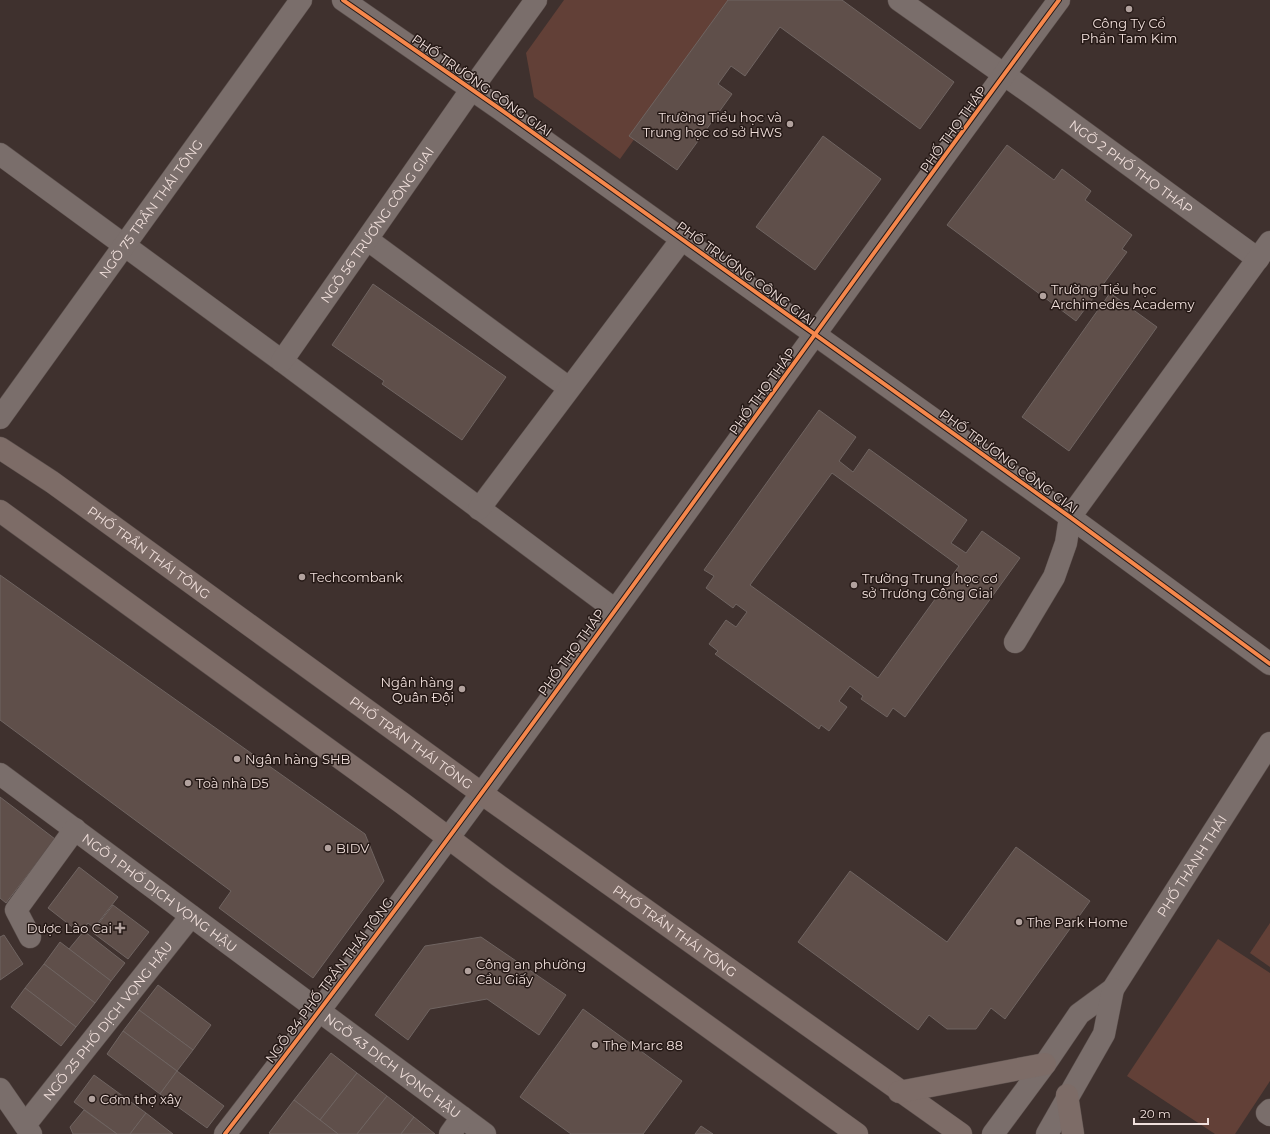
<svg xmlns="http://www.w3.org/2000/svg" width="1270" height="1134" viewBox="0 0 1270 1134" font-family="Montserrat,sans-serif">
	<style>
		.green { fill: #624037 }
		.building { fill: #5f4f4a; stroke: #6f6461; fill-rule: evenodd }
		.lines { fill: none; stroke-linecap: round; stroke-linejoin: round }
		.minor-casing { stroke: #5a4e4b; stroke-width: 23 }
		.major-casing { stroke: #5a4e4b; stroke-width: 23 }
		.minor { stroke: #7a6e6b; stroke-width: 22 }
		.major { stroke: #7d6c67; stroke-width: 22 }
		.cycleway-casing { stroke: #251916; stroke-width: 6 }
		.cycleway { stroke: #f5874c; stroke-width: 4 }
		.poi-dot { fill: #b2a29e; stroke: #251916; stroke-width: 1.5 }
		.labels { text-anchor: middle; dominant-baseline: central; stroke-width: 3; stroke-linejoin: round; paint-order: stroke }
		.poi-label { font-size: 13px; fill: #f0dfdb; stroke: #251916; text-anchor: start }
		.street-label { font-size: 13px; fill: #f0dfdb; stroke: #251916 }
	</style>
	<rect width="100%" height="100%" fill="#3f312e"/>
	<g class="green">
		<path d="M564 0H734L620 159 534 97 526 53Z"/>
		<path d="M1270 923V967L1250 953Z"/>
		<path d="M1218 939 1270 973V1081L1235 1134H1215L1127 1076Z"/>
	</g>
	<g class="building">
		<path d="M728 0H842L954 82 920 129 780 27 745 76 731 66 718 84 732 94 677 170 629 136Z"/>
		<path d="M823 136 881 179 815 270 756 227Z"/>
		<path d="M1007 145 1054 180 1062 169 1091 191 1085 200 1132 235 1122 249 1127 252 1076 321 947 225Z"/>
		<path d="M373 284 506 377 462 440 382 384 384 381 332 345Z"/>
		<path d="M1110 293 1157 327 1069 451 1022 417Z"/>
		<path d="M819 410 856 437 839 461 853 472 869 449 967 520 951 543 966 553 982 531 1020 558 905 717 893 708 887 717 861 699 863 696 850 686 839 701 847 707 829 731 821 725 819 729 715 654 718 651 709 644 726 620 736 627 747 612 736 604 733 608 706 588 714 576 704 570ZM832 473 959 566 878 678 750 585Z"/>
		<path d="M0 575 365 834 384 881 313 978 219 908 231 891 0 720Z"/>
		<path d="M0 797 55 839 6 903 0 898Z"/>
		<path d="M1016 847 1090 901 1005 1019 991 1008 976 1029H947L929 1015 918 1030 798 942 850 871 947 942Z"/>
		<path d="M79 867 118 897 94 928 88 923 80 933 48 908Z"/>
		<path d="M113 905 149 932 128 959 92 932Z"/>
		<path d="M84 931 125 963 111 981 69 949Z"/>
		<path d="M4 935 23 964 0 980V937Z"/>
		<path d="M481 937 566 995 539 1035 487 999 430 1009 408 1040 375 1015 425 946Z"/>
		<path d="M60 942 111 981 95 1003 44 964Z"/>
		<path d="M44 964 95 1003 76 1027 25 988Z"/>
		<path d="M158 985 211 1025 193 1050 139 1010Z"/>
		<path d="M25 988 76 1027 61 1046 11 1007Z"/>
		<path d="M583 1009 682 1081 643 1134H571L520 1097Z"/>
		<path d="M139 1010 193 1050 177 1071 123 1031Z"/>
		<path d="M123 1031 177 1071 160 1094 107 1054Z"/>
		<path d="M331 1053 357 1073 320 1120 294 1100Z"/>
		<path d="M177 1071 224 1106 207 1128 160 1094Z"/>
		<path d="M357 1073 387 1096 357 1134H338L320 1120Z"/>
		<path d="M94 1075 146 1113 130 1134H117L74 1102Z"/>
		<path d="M387 1096 414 1117 401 1134H357Z"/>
		<path d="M294 1100 320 1120 338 1134H271L269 1133Z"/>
		<path d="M84 1110 117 1134H73L70 1127Z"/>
		<path d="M146 1113 173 1134H130Z"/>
		<path d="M414 1117 435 1134H401Z"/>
		<path d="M701 1126 713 1134H695Z"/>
	</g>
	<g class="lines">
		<g class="minor-casing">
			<g id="minor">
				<path d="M343 0 500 109 1070 517 1270 664"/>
				<path id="s1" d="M899 0 1040 100 1258 259"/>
				<path d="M0 154 282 361 614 609"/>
				<path d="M368 240 569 388"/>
				<path id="s2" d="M282 361 471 90 536 0"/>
				<path id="s3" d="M0 418 301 0"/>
				<path d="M479 509 682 239"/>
				<path d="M1015 642 1054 577 1066 543 1070 517 1270 242"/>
				<path id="s4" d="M0 774 485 1134"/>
				<path d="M30 937 16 910 75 829"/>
				<path d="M0 1089 31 1134"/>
				<path d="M1270 1110 1267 1113 1270 1115"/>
				<path id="s5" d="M25 1125 191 916"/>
				<path d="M225 1134C512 763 780 377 1059 0"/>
				<path d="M450 1134 462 1117"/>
				<path id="s6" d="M993 1134 1045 1064 1079 1014 1113 989 1270 743"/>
				<path d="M1047 1134 1104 1034 1113 989"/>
			</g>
		</g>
		<g class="major-casing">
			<g id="major">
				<path id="s7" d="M0 448 52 482 481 793 961 1134"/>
				<path d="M0 511 402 803 499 876 857 1134"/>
				<path d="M899 1092 1045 1064"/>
				<path d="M1067 1095 1073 1134"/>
			</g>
		</g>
		<use href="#minor" class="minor"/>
		<use href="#major" class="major"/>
		<g class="cycleway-casing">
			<g id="cycleway">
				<path d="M343 0 500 109 1070 517 1270 664"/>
				<path d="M225 1134C512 763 780 377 1059 0"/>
			</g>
		</g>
		<use href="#cycleway" class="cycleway"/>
	</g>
	<g class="poi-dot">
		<circle cx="1129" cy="9" r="4"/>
		<circle cx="790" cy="124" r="4"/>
		<circle cx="1043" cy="296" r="4"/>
		<circle cx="302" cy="577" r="4"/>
		<circle cx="854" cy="585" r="4"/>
		<circle cx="462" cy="689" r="4"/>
		<circle cx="237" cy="759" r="4"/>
		<circle cx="188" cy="783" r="4"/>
		<circle cx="328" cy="848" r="4"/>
		<circle cx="1019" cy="922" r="4"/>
		<path d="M118 922h4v4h4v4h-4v4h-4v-4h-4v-4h4z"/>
		<circle cx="468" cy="971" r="4"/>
		<circle cx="595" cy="1045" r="4"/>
		<circle cx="92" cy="1099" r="4"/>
	</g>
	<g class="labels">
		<g class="poi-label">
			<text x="1129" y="23" text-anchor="middle">Công Ty Cổ<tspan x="1129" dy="15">Phần Tam Kim</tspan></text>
			<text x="782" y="117" text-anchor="end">Trường Tiểu học và<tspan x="782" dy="15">Trung học cơ sở HWS</tspan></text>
			<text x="1051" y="289">Trường Tiểu học<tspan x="1051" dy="15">Archimedes Academy</tspan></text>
			<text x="310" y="577">Techcombank</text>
			<text x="862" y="578">Trường Trung học cơ<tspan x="862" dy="15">sở Trương Công Giai</tspan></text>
			<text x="454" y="682" text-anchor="end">Ngân hàng<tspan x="454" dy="15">Quân Đội</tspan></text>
			<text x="245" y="759">Ngân hàng SHB</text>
			<text x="196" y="783">Toà nhà D5</text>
			<text x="336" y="848">BIDV</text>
			<text x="1027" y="922">The Park Home</text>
			<text x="112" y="928" text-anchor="end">Dược Lào Cai</text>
			<text x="476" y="964">Công an phường<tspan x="476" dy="15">Cầu Giấy</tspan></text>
			<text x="603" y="1045">The Marc 88</text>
			<text x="100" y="1099">Cơm thợ xây</text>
		</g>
		<g class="street-label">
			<text transform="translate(482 85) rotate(35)">PHỐ TRƯƠNG CÔNG GIAI</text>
			<text transform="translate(953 129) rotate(-54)">PHỐ THỌ THÁP</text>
			<text stroke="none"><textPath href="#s1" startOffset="286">NGÕ 2 PHỐ THỌ THÁP</textPath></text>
			<text stroke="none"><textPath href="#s3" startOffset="258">NGÕ 75 TRẦN THÁI TÔNG</textPath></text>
			<text stroke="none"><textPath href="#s2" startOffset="166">NGÕ 56 TRƯƠNG CÔNG GIAI</textPath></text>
			<text transform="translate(746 273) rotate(36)">PHỐ TRƯƠNG CÔNG GIAI</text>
			<text transform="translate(762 391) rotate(-54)">PHỐ THỌ THÁP</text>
			<text transform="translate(1009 461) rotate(36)">PHỐ TRƯƠNG CÔNG GIAI</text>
			<text stroke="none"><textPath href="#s7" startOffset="182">PHỐ TRẦN THÁI TÔNG</textPath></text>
			<text transform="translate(571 652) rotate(-54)">PHỐ THỌ THÁP</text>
			<text stroke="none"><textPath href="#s7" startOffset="506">PHỐ TRẦN THÁI TÔNG</textPath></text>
			<text stroke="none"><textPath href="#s6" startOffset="336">PHỐ THÀNH THÁI</textPath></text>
			<text stroke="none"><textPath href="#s4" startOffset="199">NGÕ 1 PHỐ DỊCH VỌNG HẬU</textPath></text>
			<text stroke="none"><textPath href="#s7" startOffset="830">PHỐ TRẦN THÁI TÔNG</textPath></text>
			<text transform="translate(329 980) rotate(-53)">NGÕ 84 PHỐ TRẦN THÁI TÔNG</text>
			<text stroke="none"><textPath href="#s5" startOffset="133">NGÕ 25 PHỐ DỊCH VỌNG HẬU</textPath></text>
			<text stroke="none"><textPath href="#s4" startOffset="489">NGÕ 43 DỊCH VỌNG HẬU</textPath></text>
		</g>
	</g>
	<path d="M1134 1118v6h74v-6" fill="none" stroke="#f0dfdb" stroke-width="2"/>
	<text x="1140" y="1118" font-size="12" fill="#f0dfdb" stroke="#251916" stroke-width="3" paint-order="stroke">20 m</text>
</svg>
